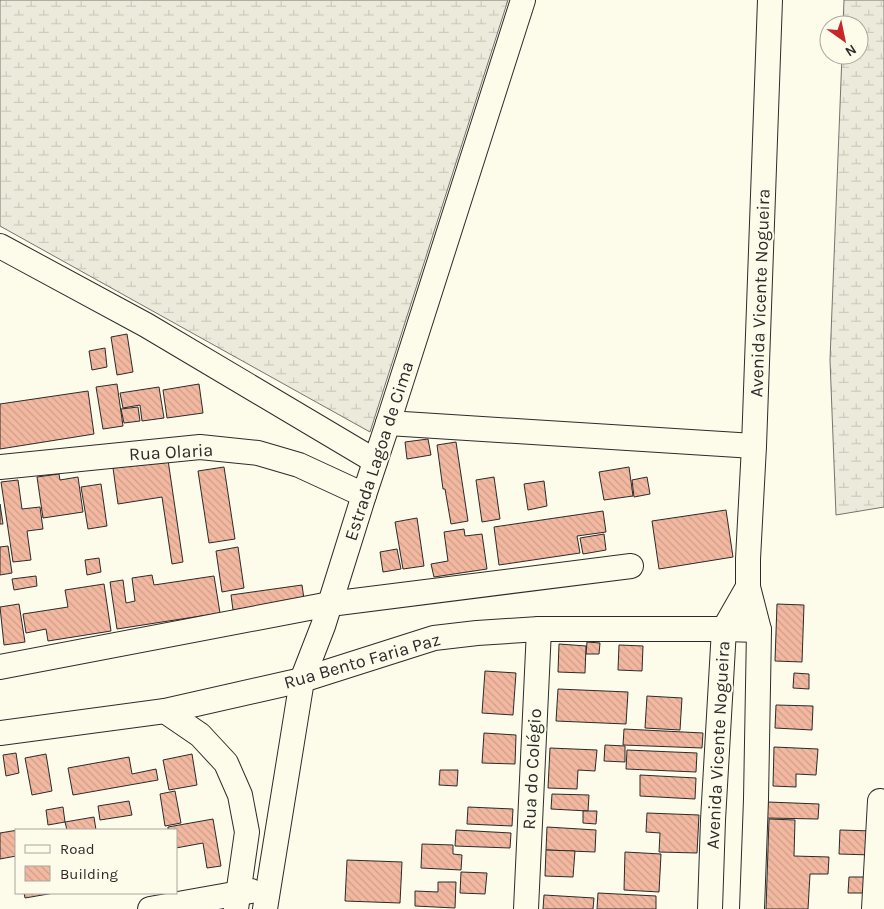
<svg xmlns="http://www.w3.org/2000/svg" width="884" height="909" viewBox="0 0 884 909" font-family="Karla,sans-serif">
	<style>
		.wetland { fill: url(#wetland-marsh); stroke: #74746e }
		.building { fill: url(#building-back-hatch); stroke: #2b2b2b }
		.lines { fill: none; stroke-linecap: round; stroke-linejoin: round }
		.minor-casing { stroke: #2b2b2b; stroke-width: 26 }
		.minor { stroke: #fdfbea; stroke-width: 24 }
		.labels { text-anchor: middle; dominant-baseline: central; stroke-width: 4; stroke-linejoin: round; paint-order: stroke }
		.street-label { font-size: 18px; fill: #2b2b2b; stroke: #fdfbea }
	</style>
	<defs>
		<pattern id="wetland-marsh" width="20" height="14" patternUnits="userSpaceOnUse" patternTransform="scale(1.25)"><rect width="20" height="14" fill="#ecebdb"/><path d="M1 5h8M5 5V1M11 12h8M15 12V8" fill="none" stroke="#cbcabc"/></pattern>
		<pattern id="building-back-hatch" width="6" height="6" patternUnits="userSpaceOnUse" patternTransform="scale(1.25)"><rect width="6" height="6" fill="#f2b8a0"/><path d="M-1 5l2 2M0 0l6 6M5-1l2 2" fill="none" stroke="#d09e8a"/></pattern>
	</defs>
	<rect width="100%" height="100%" fill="#fdfbea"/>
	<g class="wetland">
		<path d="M0 0H508L370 432 0 226Z"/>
		<path d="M844 0H884V507L836 515 830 360 842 55H859V25H843Z"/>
	</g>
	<g class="building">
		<path d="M127 334 133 372 117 375 111 337Z"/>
		<path d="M105 348 107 367 92 370 89 351Z"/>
		<path d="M117 384 123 426 103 429 96 387Z"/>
		<path d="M199 384 203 413 167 418 163 390Z"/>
		<path d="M159 387 164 418 142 421 140 405 123 408 120 393Z"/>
		<path d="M88 391 94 434 0 449V404Z"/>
		<path d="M138 407 140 421 124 423 121 409Z"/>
		<path d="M428 439 431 455 407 459 405 442Z"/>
		<path d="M456 442 468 521 451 524 445 489H443L437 445Z"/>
		<path d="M168 460 183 562 172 564 162 497 118 504 113 468Z"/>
		<path d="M224 467 235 539 209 543 198 471Z"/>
		<path d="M629 467 633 496 604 500 599 472Z"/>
		<path d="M59 474 60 480 78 477 83 512 43 518 37 477Z"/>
		<path d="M494 477 500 519 482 522 476 480Z"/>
		<path d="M647 477 650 494 634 497 632 480Z"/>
		<path d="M18 480 22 509 40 507 43 529 27 531 31 560 13 562 1 482Z"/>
		<path d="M544 481 547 506 528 510 524 484Z"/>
		<path d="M101 484 107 526 88 529 81 487Z"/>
		<path d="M0 504 3 524H0Z"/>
		<path d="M726 510 733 557 659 569 652 521Z"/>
		<path d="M603 511 606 532 577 536 580 553 499 565 494 527Z"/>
		<path d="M417 518 424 566 403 569 395 522Z"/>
		<path d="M464 529 465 536 482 534 487 569 434 577 431 564 448 561 444 532Z"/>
		<path d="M604 534 606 550 583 554 580 538Z"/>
		<path d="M8 546 12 573 0 575V547Z"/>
		<path d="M238 547 244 588 222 592 216 551Z"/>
		<path d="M397 549 401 569 383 572 380 552Z"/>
		<path d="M99 558 101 572 87 575 85 560Z"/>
		<path d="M152 575 154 585 214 576 220 613 117 629 110 582 123 580 126 603 135 601 132 578Z"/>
		<path d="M36 576 37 586 14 590 12 579Z"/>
		<path d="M104 584 111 631 48 641 46 629 26 633 23 614 68 607 65 590Z"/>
		<path d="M302 585 304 599 233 610 231 595Z"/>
		<path d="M19 604 25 642 4 645 0 607Z"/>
		<path d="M777 604 804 605 802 662 775 661Z"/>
		<path d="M587 642 600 643 599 654H586Z"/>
		<path d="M559 644 586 646 585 673 558 672Z"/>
		<path d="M619 645 643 646 642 671 618 670Z"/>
		<path d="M485 671 516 673 513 715 482 713Z"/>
		<path d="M794 673 809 674V689L793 688Z"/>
		<path d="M558 689 628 692 626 724 556 721Z"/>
		<path d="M647 696 682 698 680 730 645 728Z"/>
		<path d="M776 705 813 706 812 730 775 728Z"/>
		<path d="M624 729 703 733 702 748 623 745Z"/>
		<path d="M484 733 516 735 515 764 482 763Z"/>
		<path d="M605 745 625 746V762L604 761Z"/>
		<path d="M774 747 818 749 816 775 796 774V787L773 786Z"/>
		<path d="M550 748 597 750 595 771 578 770 577 789 548 788Z"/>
		<path d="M627 750 697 753 696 772 626 769Z"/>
		<path d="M16 753 19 773 6 776 3 755Z"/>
		<path d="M46 754 52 791 32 795 25 758Z"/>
		<path d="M192 754 197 785 169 790 163 760Z"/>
		<path d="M129 757 132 774 156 769 158 780 73 795 68 768Z"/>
		<path d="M440 770H458L457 786 439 785Z"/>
		<path d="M640 775 696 778 695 799 640 796Z"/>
		<path d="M175 791 181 823 165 826 160 794Z"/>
		<path d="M552 794 589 795 588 811 551 809Z"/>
		<path d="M129 801 132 815 100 820 98 806Z"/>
		<path d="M768 802 819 804 818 819 767 818Z"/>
		<path d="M63 807 65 822 48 825 46 810Z"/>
		<path d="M468 807 513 809 512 826 467 824Z"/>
		<path d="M583 811H597L596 824 583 823Z"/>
		<path d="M647 813 699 815 697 853 659 852 660 833 646 832Z"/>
		<path d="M94 817 96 830H67L65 822Z"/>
		<path d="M213 819 221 866 207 868 203 843 176 848V830H168V827Z"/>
		<path d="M769 819 795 820 794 856 829 857 828 874H810L808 909H766Z"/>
		<path d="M547 827 596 830 595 852 546 850Z"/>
		<path d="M16 830V856L0 859V833L18 830Z"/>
		<path d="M456 830 511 833 510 848 455 846Z"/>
		<path d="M840 830 873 831 872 855 839 854Z"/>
		<path d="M422 844 453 845V854L462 855 461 870 421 868Z"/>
		<path d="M546 850 575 851 573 877 545 876Z"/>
		<path d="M625 852 661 854 659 892 624 890Z"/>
		<path d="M347 860 402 862 400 903 345 901Z"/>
		<path d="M461 872 487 873 485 894 460 893Z"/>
		<path d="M849 877H869L868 893H848Z"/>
		<path d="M438 882H456L455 908 415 906V891L438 892Z"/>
		<path d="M24 893H54L25 898Z"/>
		<path d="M598 893 656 896V909H597Z"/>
		<path d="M544 895 594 898 593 909H543Z"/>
	</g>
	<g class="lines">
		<g class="minor-casing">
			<g id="minor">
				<path d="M0 246 146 325 375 461"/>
				<path d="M388 423 754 446"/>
				<path d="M0 467 200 447 258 453 299 465 364 495"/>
				<path d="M0 667 330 604 631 566"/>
				<path d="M165 711 200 735 226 763 240 795 247 832 236 909"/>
				<path d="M0 733 165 711 302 680 434 638 477 633 539 629H724L759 630"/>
				<path d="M150 909 251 891"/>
				<path d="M265 909 302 680 323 626 364 495 388 423 523 0"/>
				<path d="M526 909 539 629"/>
				<path d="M710 909 713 820 724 629 748 587"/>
				<path d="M752 909 756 799 759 630 748 587V559L754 446 770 0"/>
				<path d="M874 909 880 801"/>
			</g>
		</g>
		<use href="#minor" class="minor"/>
	</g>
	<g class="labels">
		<g class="street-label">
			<text transform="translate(760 293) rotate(-88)">Avenida Vicente Nogueira</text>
			<text transform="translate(379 451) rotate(-72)">Estrada Lagoa de Cima</text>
			<text transform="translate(171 452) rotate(-3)">Rua Olaria</text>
			<text transform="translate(362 661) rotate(-16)">Rua Bento Faria Paz</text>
			<text transform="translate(718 745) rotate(-87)">Avenida Vicente Nogueira</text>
			<text transform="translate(532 769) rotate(-87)">Rua do Colégio</text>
		</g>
	</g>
	<rect x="15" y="829" width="162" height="65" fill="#fdfbea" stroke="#a9a89e"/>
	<rect x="25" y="845" width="25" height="8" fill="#fdfbea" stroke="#a9a89e"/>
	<text x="60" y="854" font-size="15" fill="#2b2b2b">Road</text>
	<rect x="25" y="866" width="25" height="15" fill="url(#building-back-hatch)" stroke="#a9a89e"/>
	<text x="60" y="879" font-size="15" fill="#2b2b2b">Building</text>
	<g transform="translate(844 40) rotate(147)"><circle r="24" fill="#fdfbea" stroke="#a9a89e"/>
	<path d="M0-4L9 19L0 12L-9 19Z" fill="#c62828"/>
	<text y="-8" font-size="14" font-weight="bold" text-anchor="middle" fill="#2b2b2b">N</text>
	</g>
</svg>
